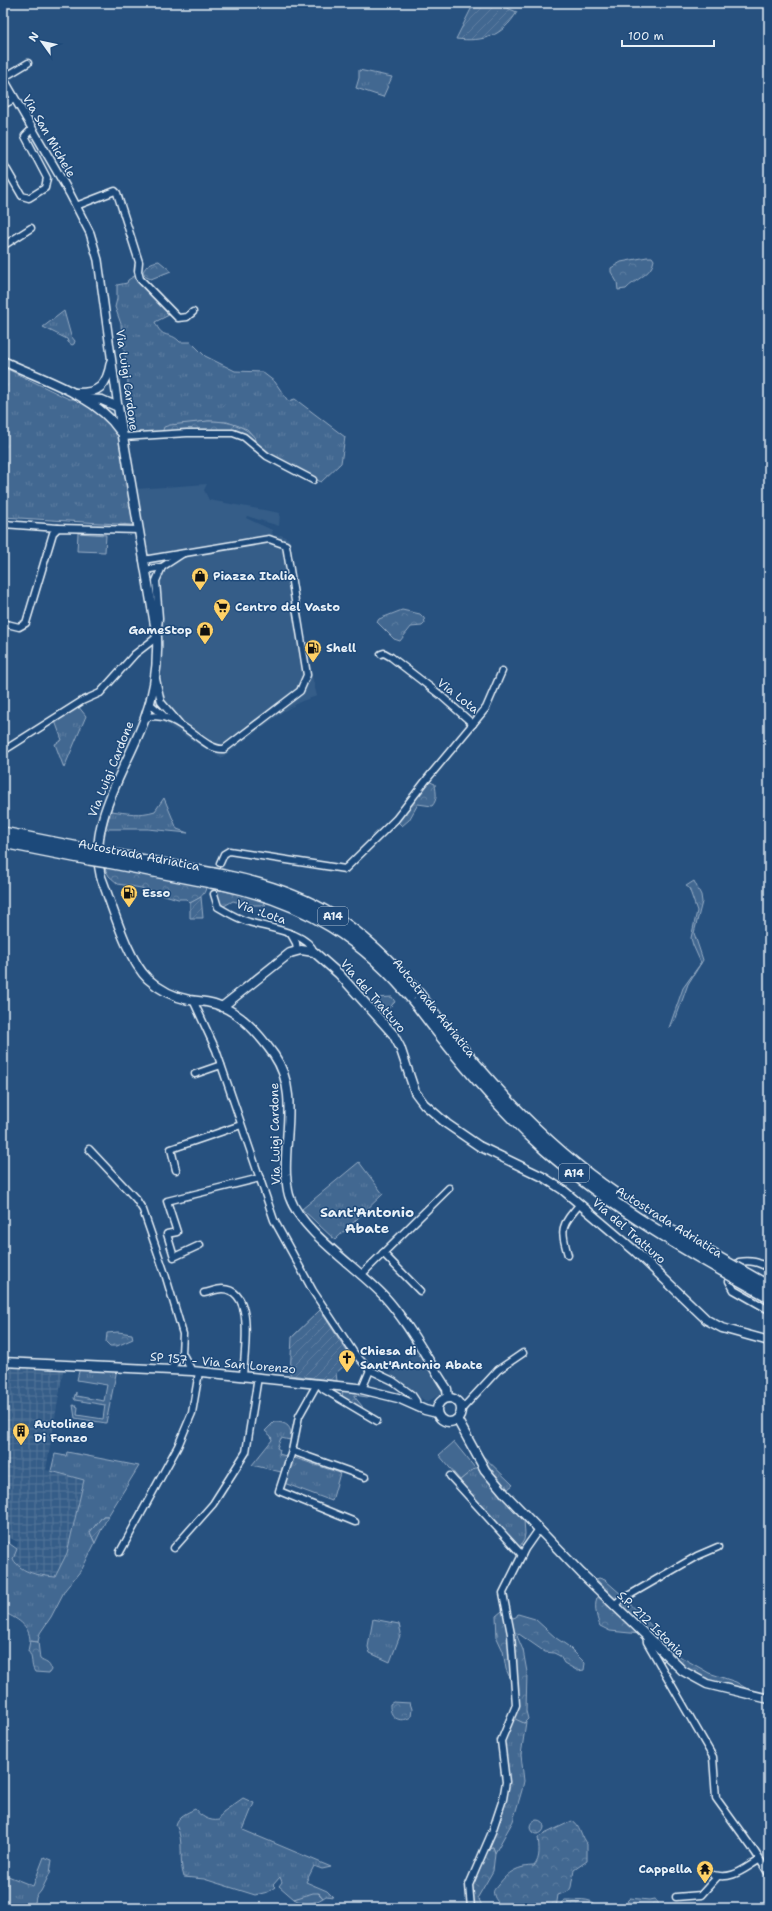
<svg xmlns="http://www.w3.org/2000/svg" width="772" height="1911" viewBox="0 0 772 1911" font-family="'Shantell Sans',sans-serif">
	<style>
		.built { fill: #355d88 }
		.industrial { fill: url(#industrial-grid) }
		.grass { fill: url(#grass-tufts); stroke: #96acc4 }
		.forest { fill: url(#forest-crowns); stroke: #96acc4 }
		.park { fill: #436891; stroke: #96acc4 }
		.garden { fill: url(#garden-furrows); stroke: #96acc4 }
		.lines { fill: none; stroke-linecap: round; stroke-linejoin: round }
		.minor-tunnel { stroke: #446991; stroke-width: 6; stroke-dasharray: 6 3; stroke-linecap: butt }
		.minor-casing { stroke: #e8f1f8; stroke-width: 9 }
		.tertiary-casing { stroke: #e8f1f8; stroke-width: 10 }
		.secondary-casing { stroke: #e8f1f8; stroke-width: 11 }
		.motorway-casing { stroke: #e8f1f8; stroke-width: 14 }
		.minor { stroke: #1f4a7a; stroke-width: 6 }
		.tertiary { stroke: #1f4a7a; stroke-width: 7 }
		.secondary { stroke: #1f4a7a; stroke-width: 8 }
		.motorway { stroke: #1f4a7a; stroke-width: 11 }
		.motorway-bridge-casing { stroke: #e8f1f8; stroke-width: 14; stroke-linecap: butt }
		.motorway-bridge { stroke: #1f4a7a; stroke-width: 11 }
		.labels { text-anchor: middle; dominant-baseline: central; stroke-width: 3; stroke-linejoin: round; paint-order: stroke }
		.shield { fill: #1f4a7a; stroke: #acbfd2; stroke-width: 1 }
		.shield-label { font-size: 11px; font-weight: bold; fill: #e8f1f8 }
		.street-label { font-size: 12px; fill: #e8f1f8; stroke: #1f4a7a }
		.poi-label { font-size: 12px; font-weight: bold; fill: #e8f1f8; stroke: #1f4a7a; text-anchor: start }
		.quarter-label { font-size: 14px; font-weight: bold; fill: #e8f1f8; stroke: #1f4a7a }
	</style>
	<defs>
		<pattern id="industrial-grid" width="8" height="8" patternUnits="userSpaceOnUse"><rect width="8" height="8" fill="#355d88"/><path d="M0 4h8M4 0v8" fill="none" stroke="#52759a"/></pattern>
		<pattern id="grass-tufts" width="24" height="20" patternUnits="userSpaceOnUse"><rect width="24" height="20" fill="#436891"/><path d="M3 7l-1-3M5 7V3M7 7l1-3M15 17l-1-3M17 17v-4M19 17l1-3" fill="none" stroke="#5e7ea1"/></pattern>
		<pattern id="forest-crowns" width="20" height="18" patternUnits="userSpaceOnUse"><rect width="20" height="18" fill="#436891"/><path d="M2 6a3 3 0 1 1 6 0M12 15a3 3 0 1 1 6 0" fill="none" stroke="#5e7ea1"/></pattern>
		<pattern id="garden-furrows" width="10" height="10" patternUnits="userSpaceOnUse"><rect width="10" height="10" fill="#436891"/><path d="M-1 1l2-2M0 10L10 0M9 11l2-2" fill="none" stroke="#5e7ea1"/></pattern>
	</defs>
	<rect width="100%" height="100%" fill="#27517f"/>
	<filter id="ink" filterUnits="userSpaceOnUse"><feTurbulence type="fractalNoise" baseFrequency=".025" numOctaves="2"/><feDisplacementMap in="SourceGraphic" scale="8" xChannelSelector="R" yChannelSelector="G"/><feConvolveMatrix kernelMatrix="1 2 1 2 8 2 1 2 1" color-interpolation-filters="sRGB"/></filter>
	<g filter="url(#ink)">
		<g class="built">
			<path d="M207 484 204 490 209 500 280 513 279 526 247 516 246 518 272 530 273 536 281 535 289 539 310 668 317 696 302 701 284 711 221 758 157 719 162 674 161 636 136 489Z"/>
			<path d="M418 1350 442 1389V1393L427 1402 400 1383 388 1376Z"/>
		</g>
		<path class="industrial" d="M4 1362 64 1366 46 1470 84 1479 67 1553 55 1577 35 1575 18 1566 13 1559 18 1542 8 1537 3 1530Z"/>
		<g class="grass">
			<path d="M359 70 392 77 383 97 356 88 359 78Z"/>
			<path d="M136 275 177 319 175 320 169 315 155 322C163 341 169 330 180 342H191L205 356 235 371 262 372 275 382 288 401 295 399 345 437 341 463 321 482 268 454 251 442 255 438 247 429 227 422 209 421 179 425 162 433 130 434 128 425 130 423 127 364 122 341 121 324 115 307 117 299V285L127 283 128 280Z"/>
			<path d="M64 311 71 336 75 341 74 344 72 345 68 342 67 339 43 327Z"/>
			<path d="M3 367 69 399H83L120 429 133 525 3 517Z"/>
			<path d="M78 706 86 716 64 768 55 744 62 740 55 721Z"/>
			<path d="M164 798 177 829 188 833 148 829H105L111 811C128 813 139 816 155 811Z"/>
			<path d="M694 881 701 895 702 902 694 933 703 960 688 984 676 1018 669 1028 683 988 701 963 693 945 691 938 697 911 689 888 686 886Z"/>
			<path d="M359 1162 383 1194 335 1240 302 1209Z"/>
			<path d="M80 1367 117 1369 106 1423 75 1418 73 1405 78 1407 77 1415 103 1419 105 1405 75 1400 74 1398 76 1392V1396L104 1401 107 1385 77 1380Z"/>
			<path d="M274 1422C287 1422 293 1427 290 1440L281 1438 277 1448 280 1450 279 1454 286 1456 281 1472 252 1465 272 1440 271 1436 265 1431Z"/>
			<path d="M67 1452 139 1466 108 1516H103L90 1532 95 1543 82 1569 65 1590 51 1617 40 1633 38 1642 30 1641C30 1625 16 1618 3 1612V1539L17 1549 13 1559C22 1574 39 1575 55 1577L67 1553 84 1480 51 1471 55 1454 66 1456Z"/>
			<path d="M479 1452 513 1485 508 1489 489 1467Z"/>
			<path d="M292 1457 340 1473 332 1501 284 1483Z"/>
			<path d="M475 1468H481L524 1520 525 1534 524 1540 519 1548 466 1491 460 1480Z"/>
			<path d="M373 1619 399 1624 401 1633 390 1662 370 1653 368 1647Z"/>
			<path d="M511 1716 524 1723 526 1722 521 1755 524 1781 522 1790 513 1821 495 1853 493 1847 488 1848 506 1795 502 1740Z"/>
			<path d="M243 1798 254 1803 243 1830 331 1867 322 1869 314 1866 306 1882 327 1891 333 1897 326 1896 323 1898 319 1893 294 1899 279 1886 282 1882 280 1877 273 1885 275 1887 268 1892 255 1895 204 1879 184 1877C178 1859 185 1842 176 1825 178 1816 187 1813 195 1809 200 1816 210 1822 219 1820L223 1812Z"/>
			<path d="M44 1857 52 1860 50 1873 41 1891 36 1897 34 1908H3V1874L33 1886Z"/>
		</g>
		<g class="forest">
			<path d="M647 257H652L654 260C652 275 635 279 626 289L618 290 617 282 611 272V268L621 262Z"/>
			<path d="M159 261 171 271 151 279 146 277 143 272C146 265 151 262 159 261Z"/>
			<path d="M208 421C226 421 243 424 255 438L254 442 238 433H162L164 427 170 425Z"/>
			<path d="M402 610 420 614 424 618 425 623 422 626 411 627 400 641 394 639 377 622 379 619Z"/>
			<path d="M428 781 435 784C436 793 438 799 432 806L418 804 409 820 402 826 396 820Z"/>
			<path d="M104 867 206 887C205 896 198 899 190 903L186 899H178L141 888 118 884 109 876Z"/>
			<path d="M216 889 261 900 266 905H248L233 901 224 906C218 902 215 896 216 889Z"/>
			<path d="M392 997 395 1002 389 1008 379 1010 373 1005V1000L375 998Z"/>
			<path d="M118 1332 132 1334 133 1339 117 1346H110L106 1342 107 1333Z"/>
			<path d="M343 1388 373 1395 367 1397 354 1395V1396L362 1406 364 1413 343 1399 342 1391Z"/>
			<path d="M599 1578 605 1580 622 1595 681 1657 709 1673 736 1682 749 1690 712 1682 694 1673 676 1660 657 1641 596 1579Z"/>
			<path d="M599 1593 640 1634 610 1631 600 1626C596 1616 593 1603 599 1593Z"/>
			<path d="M502 1611 505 1612 510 1634 512 1678 509 1676 506 1669 503 1651 497 1638 496 1616Z"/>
			<path d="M510 1614 513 1618 516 1617 518 1614 535 1619 556 1638 568 1646 585 1663 584 1670 578 1671 564 1663 560 1656 554 1653 545 1652 519 1634 517 1636 523 1650 527 1672 526 1711 528 1719 524 1723 513 1718 516 1706Z"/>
			<path d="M30 1641 38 1642 40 1659C45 1663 50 1662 51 1670L49 1673 35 1672C30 1665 34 1658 28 1651Z"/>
			<path d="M393 1702 410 1703 412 1709 411 1717C399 1724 389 1717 390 1704Z"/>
			<circle cx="537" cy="1827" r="7"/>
			<path d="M572 1821C581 1826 580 1837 587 1844V1861L574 1870 571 1887 569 1891 558 1895 556 1908H503C500 1904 495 1900 494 1895 492 1890 496 1888 499 1884 508 1872 518 1866 534 1866 541 1858 539 1847 538 1837Z"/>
			<path d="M493 1847 495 1853 493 1871 478 1897 483 1908H472L470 1888 488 1848Z"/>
			<path d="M313 1893H318L323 1898C313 1904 305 1906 294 1899Z"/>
			<path d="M630 1898 649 1900 654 1899 658 1902V1905C652 1911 633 1908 627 1901Z"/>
			<path d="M565 1900C575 1900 591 1897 597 1906L596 1908H558L562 1902Z"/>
		</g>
		<g class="park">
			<path d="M78 533 106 535 105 552 77 551Z"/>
			<path d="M454 1442 475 1468 460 1480 439 1455Z"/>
		</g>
		<g class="garden">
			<path d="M474 3H495L517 12C502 37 483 42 456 39Z"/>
			<path d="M201 897 203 918H190V903Z"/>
			<path d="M320 1310 352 1359 336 1373 337 1381 290 1375 292 1337Z"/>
			<path d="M103 1516H108L95 1543 90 1532Z"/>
		</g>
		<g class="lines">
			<path class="minor-tunnel" d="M214 894 220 863"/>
			<g class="minor-casing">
				<g id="minor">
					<path d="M3 78 28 63"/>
					<path d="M3 105 14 99"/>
					<path d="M3 163 22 196 29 198 45 188 47 178 25 136 32 129"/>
					<path d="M76 206 115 191 117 193 139 262 138 271 140 279 178 318 187 317 193 312"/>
					<path d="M3 246 31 228"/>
					<path d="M123 437 187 433H233L244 437 267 456 313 480"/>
					<path d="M3 524 58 528"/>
					<path d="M143 560 269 539 286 545 307 675 300 691 224 749C201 751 178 707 145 718"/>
					<path d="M145 570 162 567 182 554"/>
					<path d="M3 623 19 627 26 623 53 533 58 528 139 530"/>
					<path d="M381 654 384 653 391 657 439 694 473 724"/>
					<path d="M156 679 161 702 179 723"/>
					<path d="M149 703 163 715"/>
					<path d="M3 751 82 701 100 693 135 654 157 637 159 618 156 581 162 567"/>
					<path d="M220 863 224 854 229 851 345 869 396 819 427 779 486 708 502 671"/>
					<path d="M214 894 218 907C228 913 238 919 249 922 267 928 307 932 314 952"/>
					<path d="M291 934 296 943 297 951"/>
					<path d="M193 1000 216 1050 274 1220 313 1291 354 1353 370 1370 393 1381 412 1395 416 1401 417 1407"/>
					<path d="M195 1074 221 1065"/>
					<path d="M89 1149 136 1199 143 1210 165 1274 183 1334 182 1353 192 1371"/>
					<path d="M176 1170 171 1149 241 1125"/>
					<path d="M200 1245 174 1257 167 1234 177 1232 167 1201 260 1178"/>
					<path d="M383 1253 420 1291"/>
					<path d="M568 1255C560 1228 561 1226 580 1204"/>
					<path d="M739 1262C751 1260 758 1262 769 1268"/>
					<path d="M361 1275 449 1188"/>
					<path d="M729 1281 734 1290 769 1310"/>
					<path d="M204 1293C210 1292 217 1289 222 1289 256 1289 244 1354 243 1376"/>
					<path d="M170 1370 182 1353"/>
					<path d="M317 1384 299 1416 292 1451 279 1491 355 1522"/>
					<path d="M319 1384 323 1389 377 1421"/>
					<path d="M362 1389 370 1370"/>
					<path d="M461 1410 498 1370 523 1353"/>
					<path d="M292 1451 365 1477"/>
					<path d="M450 1476 522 1555"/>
					<path d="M174 1548 213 1504 246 1452 258 1377"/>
					<path d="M120 1552 178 1446 192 1413 199 1372"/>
					<path d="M614 1604 697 1556 718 1547"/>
					<path d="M646 1635 647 1642 713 1757 716 1798 755 1852 769 1874"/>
					<path d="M713 1875C733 1880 743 1869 759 1860"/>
					<path d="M676 1897 701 1895 718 1876"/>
					<path d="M471 1908 469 1885 492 1832 503 1799 506 1782 501 1741 516 1705 511 1634 503 1593 525 1549 539 1529"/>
				</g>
			</g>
			<g class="tertiary-casing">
				<path id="tertiary" d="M3 78 70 194 90 233 98 260 118 407"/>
			</g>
			<g class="secondary-casing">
				<g id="secondary">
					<path d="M3 361C41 379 96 395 120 431"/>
					<path d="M74 393C99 394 107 386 111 362"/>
					<path d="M85 399 102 400 118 407"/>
					<path d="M118 407 157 637C158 665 155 691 145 718 127 769 87 820 101 877 112 905 127 959 148 979 159 989 174 997 189 1000 197 1001 206 1001 215 1004 240 1011 260 1035 274 1055 299 1091 284 1134 286 1175 287 1182 287 1191 290 1198 302 1232 358 1268 384 1296 408 1322 427 1359 447 1389L448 1398"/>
					<path d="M222 1007 290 953 301 950 314 952 339 974 393 1034 400 1047 415 1092 424 1104 447 1124 479 1146 543 1177 563 1190 635 1251 707 1320 722 1328 769 1341"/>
					<path d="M3 1362 192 1371 357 1388 398 1398 425 1410 437 1413"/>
					<circle cx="449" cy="1410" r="12"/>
					<path d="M457 1419 485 1470 506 1495 581 1573 683 1671 707 1684 769 1699"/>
				</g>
			</g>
			<g class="motorway-casing">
				<g id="motorway">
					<path d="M3 833 89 850"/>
					<path d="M3 842 89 859"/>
					<path d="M108 854 213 874"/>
					<path d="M108 862 211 882"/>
					<path d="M224 876C313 894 361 926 419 995"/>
					<path d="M223 884C306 902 364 938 417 1004"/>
				</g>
			</g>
			<use href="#minor" class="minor"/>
			<use href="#tertiary" class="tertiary"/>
			<use href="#secondary" class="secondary"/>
			<use href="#motorway" class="motorway"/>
			<g class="motorway-bridge-casing">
				<g id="motorway-bridge">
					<path d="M89 850 108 854"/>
					<path d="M89 859 108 862"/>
					<path d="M213 874 224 876"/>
					<path d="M211 882 223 884"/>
					<path d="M419 995C476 1069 536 1140 615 1194"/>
					<path d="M417 1004C456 1056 496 1105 545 1149 612 1208 691 1253 769 1296"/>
					<path d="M667 1229 769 1287"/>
				</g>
			</g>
			<use href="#motorway-bridge" class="motorway-bridge"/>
		</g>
	</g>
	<defs>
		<g id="shop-pin" transform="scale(0.9)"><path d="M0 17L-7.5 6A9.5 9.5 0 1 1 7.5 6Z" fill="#ffd166" stroke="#1f4a7a"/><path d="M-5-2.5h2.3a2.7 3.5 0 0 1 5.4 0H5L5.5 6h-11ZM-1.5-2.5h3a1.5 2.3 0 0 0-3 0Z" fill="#111"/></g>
		<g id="supermarket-pin" transform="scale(0.9)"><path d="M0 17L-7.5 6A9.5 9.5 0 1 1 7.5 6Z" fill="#ffd166" stroke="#1f4a7a"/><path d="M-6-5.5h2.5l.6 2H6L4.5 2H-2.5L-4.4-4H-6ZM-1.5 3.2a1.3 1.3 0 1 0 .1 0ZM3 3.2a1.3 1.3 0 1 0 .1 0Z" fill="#111"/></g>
		<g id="fuel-pin" transform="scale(0.9)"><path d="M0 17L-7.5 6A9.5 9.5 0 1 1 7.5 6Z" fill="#ffd166" stroke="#1f4a7a"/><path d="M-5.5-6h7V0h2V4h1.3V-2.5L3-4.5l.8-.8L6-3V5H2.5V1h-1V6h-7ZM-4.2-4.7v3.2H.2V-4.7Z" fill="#111"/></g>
		<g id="church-pin" transform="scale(0.9)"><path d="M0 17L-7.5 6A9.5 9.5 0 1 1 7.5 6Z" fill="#ffd166" stroke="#1f4a7a"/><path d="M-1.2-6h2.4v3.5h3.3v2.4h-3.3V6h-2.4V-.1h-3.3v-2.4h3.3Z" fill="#111"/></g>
		<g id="building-pin" transform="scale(0.9)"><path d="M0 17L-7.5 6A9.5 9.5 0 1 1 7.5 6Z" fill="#ffd166" stroke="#1f4a7a"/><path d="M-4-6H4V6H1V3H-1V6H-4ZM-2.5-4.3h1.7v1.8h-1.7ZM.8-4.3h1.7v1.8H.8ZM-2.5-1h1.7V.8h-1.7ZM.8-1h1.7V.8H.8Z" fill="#111"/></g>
		<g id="temple-pin" transform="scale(0.9)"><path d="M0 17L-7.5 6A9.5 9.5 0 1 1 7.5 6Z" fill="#ffd166" stroke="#1f4a7a"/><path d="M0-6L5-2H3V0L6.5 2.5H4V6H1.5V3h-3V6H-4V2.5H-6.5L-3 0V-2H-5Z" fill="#111"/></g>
	</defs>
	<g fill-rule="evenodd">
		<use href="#shop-pin" x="200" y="576"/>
		<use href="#supermarket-pin" x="222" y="607"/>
		<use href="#shop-pin" x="205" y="630"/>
		<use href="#fuel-pin" x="313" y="648"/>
		<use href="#fuel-pin" x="129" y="893"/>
		<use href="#church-pin" x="347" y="1358"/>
		<use href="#building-pin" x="21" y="1431"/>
		<use href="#temple-pin" x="705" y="1869"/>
	</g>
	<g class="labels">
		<g class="shield">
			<rect x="318" y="907" width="30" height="18" rx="3"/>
			<rect x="559" y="1164" width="30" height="18" rx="3"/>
		</g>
		<g class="shield-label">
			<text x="333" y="916">A14</text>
			<text x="574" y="1173">A14</text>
		</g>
		<g class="street-label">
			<text transform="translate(49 136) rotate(60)">Via San Michele</text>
			<text transform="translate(127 380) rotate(82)">Via Luigi Cardone</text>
			<text transform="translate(458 696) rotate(38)">Via Lota</text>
			<text transform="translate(111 769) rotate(-68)">Via Luigi Cardone</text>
			<text transform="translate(139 855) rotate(11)">Autostrada Adriatica</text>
			<text transform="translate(261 912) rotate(19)">Via :Lota</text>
			<text transform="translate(373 996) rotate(49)">Via del Tratturo</text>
			<text transform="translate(434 1008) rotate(51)">Autostrada Adriatica</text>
			<text transform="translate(275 1134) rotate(-91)">Via Luigi Cardone</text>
			<text transform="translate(669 1222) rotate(32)">Autostrada Adriatica</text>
			<text transform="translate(629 1231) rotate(41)">Via del Tratturo</text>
			<text transform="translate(223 1363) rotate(5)">SP 157 - Via San Lorenzo</text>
			<text transform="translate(651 1624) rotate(44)">S.P. 212 Istonia</text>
		</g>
		<g class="poi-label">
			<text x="213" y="576">Piazza Italia</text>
			<text x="235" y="607">Centro del Vasto</text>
			<text x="192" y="630" text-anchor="end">GameStop</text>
			<text x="326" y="648">Shell</text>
			<text x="142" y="893">Esso</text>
			<text x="360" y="1351">Chiesa di<tspan x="360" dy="14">Sant'Antonio Abate</tspan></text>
			<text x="34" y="1424">Autolinee<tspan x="34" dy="14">Di Fonzo</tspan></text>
			<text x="692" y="1869" text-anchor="end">Cappella</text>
		</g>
		<g class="quarter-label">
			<text x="367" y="1212">Sant'Antonio<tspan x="367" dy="16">Abate</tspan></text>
		</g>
	</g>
	<rect width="772" height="1911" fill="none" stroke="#1f4a7a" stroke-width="16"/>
	<rect x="8" y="8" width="756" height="1895" fill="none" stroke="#e8f1f8" stroke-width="1.5" filter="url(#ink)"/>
	<g transform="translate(42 42) rotate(303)" stroke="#1f4a7a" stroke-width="3" paint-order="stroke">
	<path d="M0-3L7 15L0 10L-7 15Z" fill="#e8f1f8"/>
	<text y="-6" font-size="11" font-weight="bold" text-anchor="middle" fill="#e8f1f8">N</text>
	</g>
	<path d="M622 40v6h92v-6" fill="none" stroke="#e8f1f8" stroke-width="2"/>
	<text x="628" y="40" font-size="12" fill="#e8f1f8" stroke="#1f4a7a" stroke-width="3" paint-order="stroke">100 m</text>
</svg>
